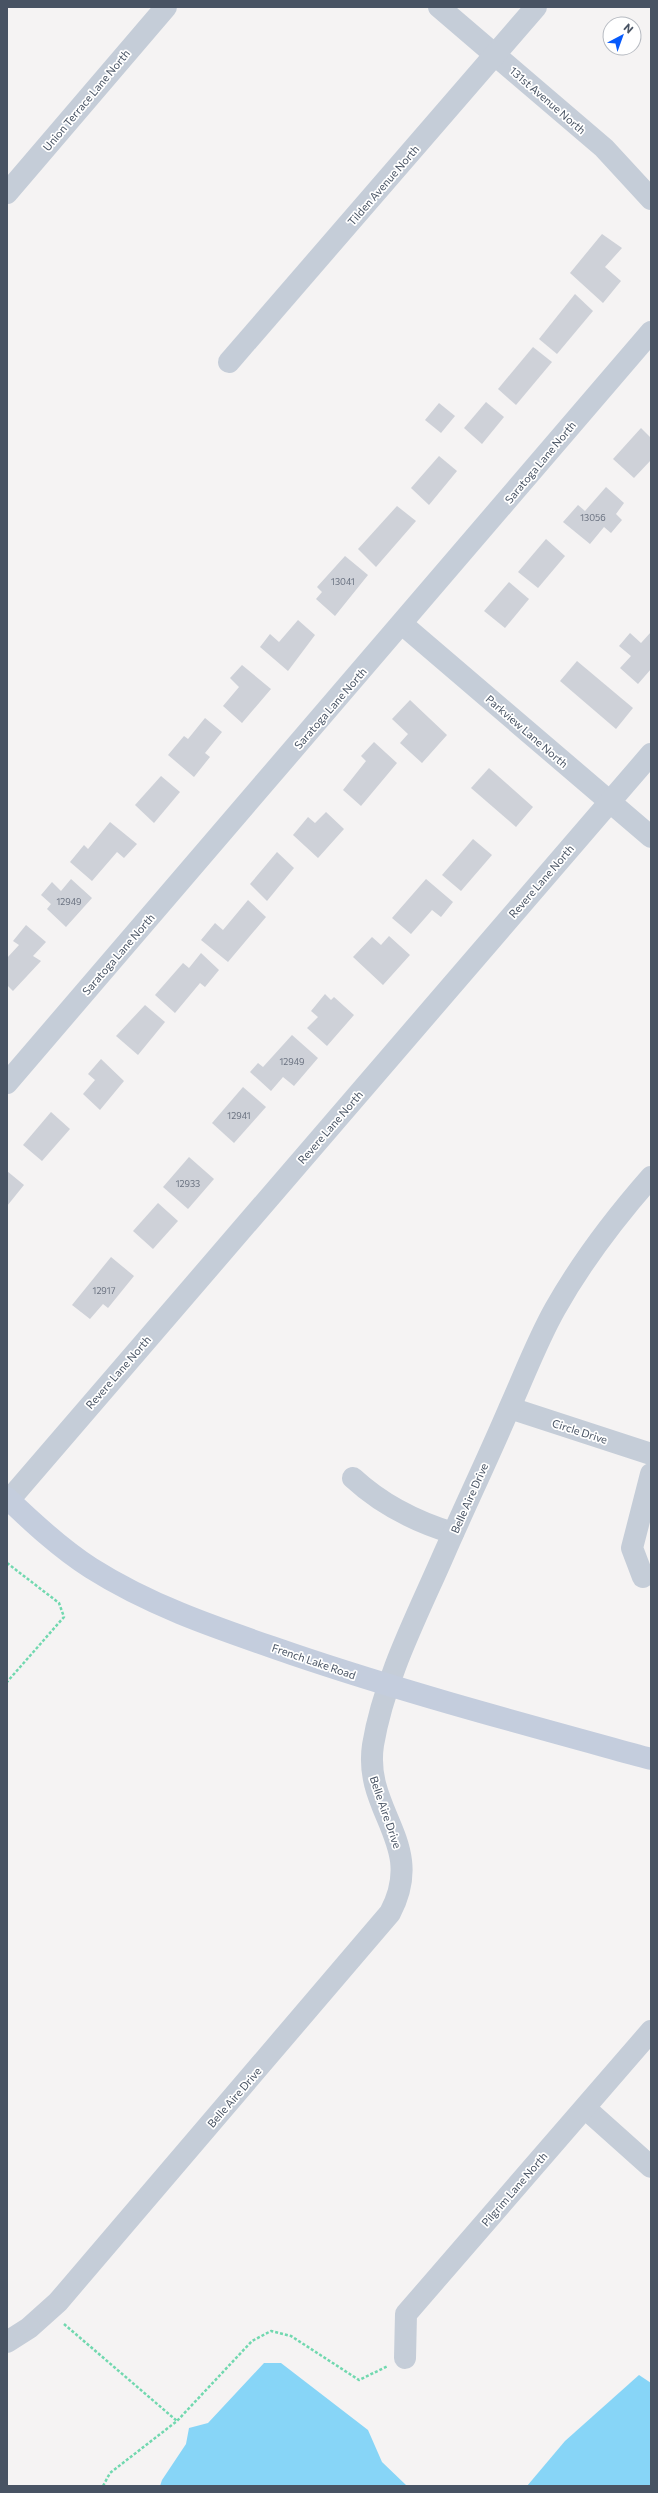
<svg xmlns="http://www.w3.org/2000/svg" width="658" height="2493" viewBox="0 0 658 2493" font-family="Commissioner,sans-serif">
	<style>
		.water { fill: #87d5f7 }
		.building { fill: #ced1d8 }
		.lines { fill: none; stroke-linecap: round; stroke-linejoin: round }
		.path { stroke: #71d8af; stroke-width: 2.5; stroke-dasharray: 3 2; stroke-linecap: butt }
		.street { stroke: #c5cdd8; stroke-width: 22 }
		.secondary { stroke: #c4cddd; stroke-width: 22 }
		.labels { text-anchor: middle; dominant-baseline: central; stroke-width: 3.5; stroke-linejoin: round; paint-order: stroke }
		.number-label { font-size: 9px; fill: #6a7280 }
		.street-label { font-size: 11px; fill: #485363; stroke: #fff }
	</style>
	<rect width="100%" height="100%" fill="#f5f3f3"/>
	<g class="water">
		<path d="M264 2363H281L368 2430 382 2462 406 2485 413 2486H160L162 2480 186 2444 189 2428 208 2423Z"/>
		<path d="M639 2375 651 2383V2486H527L565 2441Z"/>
	</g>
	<g class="building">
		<path d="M602 234 622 248 605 267 621 281 603 303 570 273Z"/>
		<path d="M575 294 593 311 557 354 539 339Z"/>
		<path d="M533 347 552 362 516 405 498 389Z"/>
		<path d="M486 402 504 417 482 444 464 428Z"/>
		<path d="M439 403 455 416 441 433 425 420Z"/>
		<path d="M641 428 651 438V460L634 478 613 459Z"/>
		<path d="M439 456 457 471 429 505 411 488Z"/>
		<path d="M606 487 624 503 616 514 622 520 611 533 604 527 590 544 563 522 578 505 585 511Z"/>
		<path d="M397 506 416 521 376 567 358 549Z"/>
		<path d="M546 539 565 556 538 588 518 572Z"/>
		<path d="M345 556 368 575 335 616 316 599 322 592 317 587Z"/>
		<path d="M509 582 529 599 505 628 484 611Z"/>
		<path d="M298 620 315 635 288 671 260 647 270 634 279 642Z"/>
		<path d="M651 632V669L638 684 620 668 631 656 619 646 630 633 641 643Z"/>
		<path d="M577 661 633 708 616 729 560 681Z"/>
		<path d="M242 665 271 689 242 723 223 706 239 687 230 678Z"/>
		<path d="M410 700 447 735 422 763 400 743 408 734 392 719Z"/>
		<path d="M205 718 222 732 205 753 210 757 194 777 168 755 184 736 188 739Z"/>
		<path d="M374 742 397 763 361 806 343 790 366 761 361 756Z"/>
		<path d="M489 768 533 807 516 827 471 788Z"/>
		<path d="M161 776 180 792 154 823 135 805Z"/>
		<path d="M326 812 344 829 318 858 293 835 308 817 315 823Z"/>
		<path d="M110 822 137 844 124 858 117 852 92 881 70 862 84 845 88 849Z"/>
		<path d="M473 839 492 855 461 891 442 875Z"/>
		<path d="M277 852 294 868 267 901 250 884Z"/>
		<path d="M71 879 92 898 66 927 47 909 51 904 41 895 52 882 61 891Z"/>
		<path d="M426 879 453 902 441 917 432 910 411 934 392 918Z"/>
		<path d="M248 900 266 917 228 962 201 940 215 923 223 930Z"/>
		<path d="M26 925 46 942 33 956 41 961 13 991 7 985V958L19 945 13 941Z"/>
		<path d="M389 936 410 955 383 985 353 957 372 937 381 945Z"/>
		<path d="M201 953 219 970 205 987 200 983 175 1013 155 995 183 963 189 968Z"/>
		<path d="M325 994 331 1000 334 997 354 1015 327 1046 307 1028 318 1017 311 1011Z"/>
		<path d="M145 1005 165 1022 138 1055 116 1036Z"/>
		<path d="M292 1035 318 1058 294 1086 283 1077 271 1091 250 1072 258 1063 263 1067Z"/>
		<path d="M101 1059 124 1081 100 1110 83 1094 95 1080 88 1074Z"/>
		<path d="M243 1087 266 1107 234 1143 212 1123Z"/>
		<path d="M51 1112 70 1129 42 1161 23 1145Z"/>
		<path d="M189 1157 214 1179 188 1209 163 1187Z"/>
		<path d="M7 1171 24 1185 7 1206Z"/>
		<path d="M158 1203 178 1221 153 1249 133 1231Z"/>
		<path d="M111 1257 134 1276 108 1308 103 1304 90 1319 72 1305Z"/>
	</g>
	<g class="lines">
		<g class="path">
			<path d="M7 1563 59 1603 64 1617 7 1682"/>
			<path d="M64 2324 177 2421"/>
			<path d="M103 2486 110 2473 177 2421 252 2341 271 2331 291 2336 359 2380 388 2366"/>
		</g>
		<g class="street">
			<path d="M439 7 604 148 651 199"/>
			<path d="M7 193 166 7"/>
			<path d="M229 362 536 7"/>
			<path d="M402 624 651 837"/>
			<path d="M7 1083 651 332"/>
			<path d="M510 1408 651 1454"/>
			<path d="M353 1478C381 1504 417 1522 453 1533"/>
			<path d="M9 1500 651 754"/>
			<path d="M643 1577 632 1548 651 1474"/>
			<path d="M585 2108 651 2167"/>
			<path d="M7 2342 29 2328 58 2302 390 1913C427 1844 363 1812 373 1745 384 1679 417 1616 444 1554 465 1506 488 1458 509 1409 524 1376 537 1341 555 1309 582 1261 615 1218 651 1177"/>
			<path d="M405 2358 406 2314 651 2031"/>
		</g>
		<path class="secondary" d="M7 1498C33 1523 61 1549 91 1568 154 1608 223 1630 292 1654 410 1694 531 1726 651 1759"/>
	</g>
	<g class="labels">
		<g class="number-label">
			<text x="593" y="517">13056</text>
			<text x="343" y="581">13041</text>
			<text x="69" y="901">12949</text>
			<text x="292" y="1061">12949</text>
			<text x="239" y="1115">12941</text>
			<text x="188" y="1183">12933</text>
			<text x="104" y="1290">12917</text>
		</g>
		<g class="street-label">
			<text transform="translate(86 100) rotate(-50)">Union Terrace Lane North</text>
			<text transform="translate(548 100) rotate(41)">131st Avenue North</text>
			<text transform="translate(383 185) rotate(-49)">Tilden Avenue North</text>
			<text transform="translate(540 462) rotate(-50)">Saratoga Lane North</text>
			<text transform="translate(330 708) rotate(-49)">Saratoga Lane North</text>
			<text transform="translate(527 731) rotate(41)">Parkview Lane North</text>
			<text transform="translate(541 881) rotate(-49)">Revere Lane North</text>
			<text transform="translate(118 954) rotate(-49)">Saratoga Lane North</text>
			<text transform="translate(330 1127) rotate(-49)">Revere Lane North</text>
			<text transform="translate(118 1372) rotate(-49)">Revere Lane North</text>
			<text transform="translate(580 1431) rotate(18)">Circle Drive</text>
			<text transform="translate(469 1498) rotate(-66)">Belle Aire Drive</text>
			<text transform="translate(314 1661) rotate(19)">French Lake Road</text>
			<text transform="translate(386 1812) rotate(71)">Belle Aire Drive</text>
			<text transform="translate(234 2097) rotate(-49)">Belle Aire Drive</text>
			<text transform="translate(514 2189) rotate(-49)">Pilgrim Lane North</text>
		</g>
	</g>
	<rect width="658" height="2493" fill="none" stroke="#485363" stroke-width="16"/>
	<g transform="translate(622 36) rotate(41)"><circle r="19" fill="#ffffff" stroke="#b6bac1"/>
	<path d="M0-3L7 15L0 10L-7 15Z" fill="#065afc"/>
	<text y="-6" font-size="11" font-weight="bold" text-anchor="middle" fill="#485363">N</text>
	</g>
</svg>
